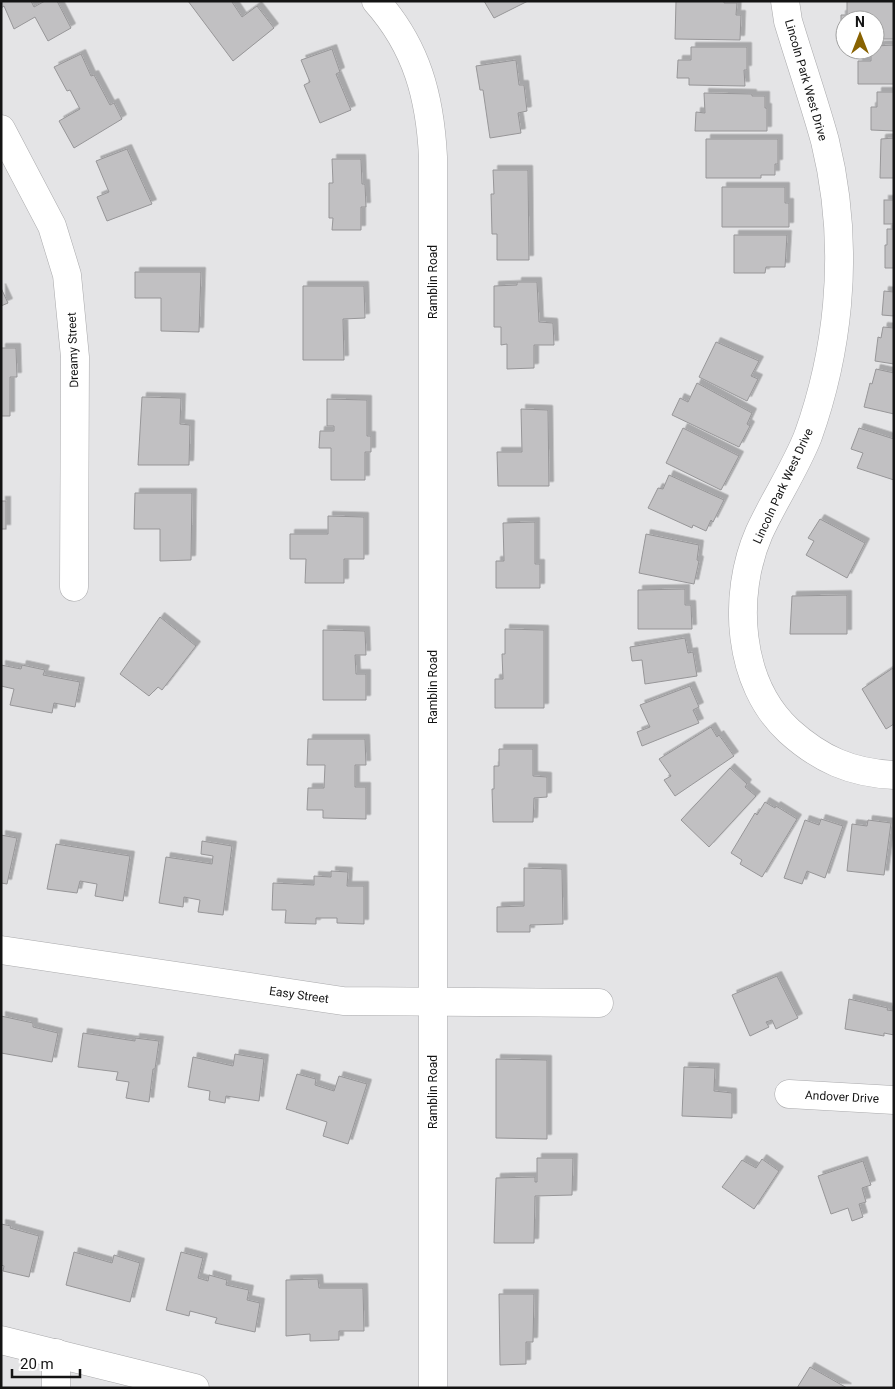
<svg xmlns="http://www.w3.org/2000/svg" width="895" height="1389" viewBox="0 0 895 1389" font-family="Roboto,sans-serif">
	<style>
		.building { fill: #c1c0c2; stroke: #979698; filter: url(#shadow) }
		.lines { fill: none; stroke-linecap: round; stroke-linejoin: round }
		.minor-casing { stroke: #aaaaac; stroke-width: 29 }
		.minor { stroke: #fff; stroke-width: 28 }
		.labels { text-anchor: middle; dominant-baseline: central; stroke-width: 5; stroke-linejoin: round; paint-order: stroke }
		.street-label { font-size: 12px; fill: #141414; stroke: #fff }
	</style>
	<defs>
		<filter id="shadow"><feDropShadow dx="4.5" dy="-4.5" stdDeviation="0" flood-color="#0004"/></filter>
	</defs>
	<rect width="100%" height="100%" fill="#e4e4e6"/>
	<g class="building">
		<path d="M1 1H31L34 7 45 1H57L71 28 48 41 35 17 14 29 4 6 1 8Z"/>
		<path d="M188 1H233L232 2 242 17 257 6 274 28 233 61Z"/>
		<path d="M484 1H528L494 18Z"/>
		<path d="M676 1H724V3H737L736 15H741L740 40 675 39Z"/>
		<path d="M847 1H894V39H875V20H845V39H841V15H847Z"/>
		<path d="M894 45V84H858V61H871V50H875V46Z"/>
		<path d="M691 47H747V70H744L745 86 689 85V78H677L678 60H691Z"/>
		<path d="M332 49 340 72 336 74 351 110 320 123 304 85 310 82 301 60Z"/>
		<path d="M81 54 91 76 94 75 110 105 114 103 122 119 74 148 59 121 80 109 70 90 67 91 54 67Z"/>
		<path d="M516 60 519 85H524L527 111 518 113 521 133 490 138 483 90H480L476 66Z"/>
		<path d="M877 92H894V131L871 130V107H877Z"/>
		<path d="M704 93 752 94V96H765V108H767V131H695L696 112 705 113Z"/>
		<path d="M894 138V178H880L881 139Z"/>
		<path d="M706 139H778V164H775V175H761V178H706Z"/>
		<path d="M127 149 152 204 107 221 97 197 109 192 96 161Z"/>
		<path d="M332 159H361L362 184H365L366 207H361V230H332L333 218H329V183H333Z"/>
		<path d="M493 170H528L529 260H497V234H492L491 194H494Z"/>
		<path d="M722 187H785V203H789V227H722Z"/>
		<rect x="884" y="200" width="10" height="24"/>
		<path d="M887 229H894V268H885V245H887Z"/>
		<path d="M734 235H787L785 267H766L765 273H734Z"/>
		<path d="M135 272H201L199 332 161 331V298H135Z"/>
		<path d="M517 282H537L539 322 553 323 554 345H534V368L507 369V344L501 345V327H494V286L517 285Z"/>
		<path d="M303 286H364L365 318 343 319 344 360H303Z"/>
		<path d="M1 288 8 303 1 306Z"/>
		<path d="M884 291 894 292V316L882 315Z"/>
		<path d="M883 327 894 328V364L875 361 878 337 881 338Z"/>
		<path d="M716 342 759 361 751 376 758 379 747 401 699 377Z"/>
		<path d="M1 348H16L17 377H10V416H1Z"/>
		<path d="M876 369 894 373V414L864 407 870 383 872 384Z"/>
		<path d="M697 383 752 413 747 424 750 426 739 447 672 415 680 398 688 402Z"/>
		<path d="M142 397 181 398 180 424 190 425 189 465H138Z"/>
		<path d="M327 399 367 400V436H371V452H365V480H331V448H319L320 431H334V426H327Z"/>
		<path d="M521 409 548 410 549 486H498L497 452H522Z"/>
		<path d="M683 428 739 456 721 490 666 463Z"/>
		<path d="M859 428 894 439V480L857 468 863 453 851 449Z"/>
		<path d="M669 475 724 500 713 522 711 520 706 531 693 525 692 528 648 508 658 488 663 489Z"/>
		<path d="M135 493H192L191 560 160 561V529H134Z"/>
		<rect x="1" y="501" width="5" height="28"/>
		<path d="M328 516 364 517V559H344V583H305L306 559H290V534H328Z"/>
		<path d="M820 519 865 543 847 578 806 555 814 541 808 538Z"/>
		<path d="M535 522V564H540V588H496V561H504L503 523Z"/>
		<path d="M646 534 699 545 697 560 699 561 694 584 639 573Z"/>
		<path d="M685 589V605H691L692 629H638V590Z"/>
		<path d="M847 595V634H790L792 596Z"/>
		<path d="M160 617 196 646 162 690 158 687 149 696 120 674Z"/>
		<path d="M505 629 544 630V708H495V679H503L502 654H505Z"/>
		<path d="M323 630 365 631 366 655H355L356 674H366V700H323Z"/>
		<path d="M685 638 688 653 693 652 697 676 645 684 642 660 632 661 630 647Z"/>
		<path d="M1 665 21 669 22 665 45 670 43 675 80 682 75 707 54 703 52 713 10 705 14 689 1 686Z"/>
		<path d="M893 668 894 724 886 729 862 689Z"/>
		<path d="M690 686 699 707 693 710 699 723 642 746 637 732 650 727 640 705Z"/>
		<path d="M711 727 717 737 719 735 734 756 675 796 664 780 671 776 659 759Z"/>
		<path d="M308 739H365L366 765H355V787H366V819L323 818V810H307L308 788H324L325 765H307Z"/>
		<path d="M499 749H533V776L547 777V797L534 798 533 822H493L492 789H494V766H499Z"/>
		<path d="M730 768 747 784 745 787 756 796 709 847 681 820Z"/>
		<path d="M765 802 775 808 776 806 797 819 762 877 740 864 742 860 731 853 755 813 757 815Z"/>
		<path d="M821 819 843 826 825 878 807 871 802 884 784 878 805 820 819 825Z"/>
		<path d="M868 820 891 823 884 875 847 871 852 824 867 826Z"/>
		<path d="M1 835 17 838 7 884 1 883Z"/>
		<path d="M202 841 232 846 223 915 198 912 200 900 184 897 183 907 159 903 166 857 212 864 213 856 201 854Z"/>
		<path d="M56 844 130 856 123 901 95 896 97 884 80 881 77 893 47 889Z"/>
		<path d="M524 868 562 869 563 924 530 925V932H497V907L524 906Z"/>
		<path d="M331 871 348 872 347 886H364V924L337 923V918H316V924L285 923 286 910H272L273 883 314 885V876L331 877Z"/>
		<path d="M777 976 798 1018 776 1029 772 1020 766 1022 769 1027 750 1036 732 995Z"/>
		<path d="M849 999 888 1008 887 1010 894 1011V1035L884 1033V1036L845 1029Z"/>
		<path d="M1 1016 33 1023V1027L58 1033 52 1062 1 1053Z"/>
		<path d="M83 1033 135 1041V1038L159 1041 155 1069H153L149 1102 126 1098 129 1082 116 1080 118 1072 78 1067Z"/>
		<path d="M235 1054 264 1059 259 1101 226 1096 225 1103 209 1100 210 1091 188 1087 193 1057 233 1066Z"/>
		<path d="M496 1059 547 1060V1139L496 1138Z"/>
		<path d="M684 1067 715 1068 714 1091 732 1093V1118L682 1116Z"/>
		<path d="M297 1074 316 1079 315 1085 334 1091 339 1076 367 1084 348 1144 323 1136 327 1122 286 1109Z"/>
		<path d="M537 1158H573L572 1195 535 1196 534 1243H494L496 1178 535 1177V1182H537Z"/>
		<path d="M762 1159 779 1171 754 1209 722 1187 742 1160 756 1168Z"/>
		<path d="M863 1161 871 1185 862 1188 866 1202 859 1204 863 1217 852 1221 848 1208 831 1214 818 1176Z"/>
		<path d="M1 1224 11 1226 10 1228 39 1236 29 1277 3 1271 4 1266 1 1265Z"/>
		<path d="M74 1252 112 1263 114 1255 140 1263 130 1302 66 1285Z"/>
		<path d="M181 1252 203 1258 198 1278 208 1281 209 1275 227 1280 226 1285 249 1290 247 1300 260 1303 255 1332 215 1323 217 1318 190 1311 189 1316 166 1310Z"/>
		<path d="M318 1279 319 1288H363L364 1331H339V1340L310 1341V1334L286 1336V1280Z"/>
		<path d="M499 1294H534L533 1342H526V1364L500 1365Z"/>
		<path d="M810 1367 847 1388H797Z"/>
	</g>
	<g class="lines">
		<g class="minor-casing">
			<g id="minor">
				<path d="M376 1C417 47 430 97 433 157V1388"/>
				<path d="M785 1 788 21C800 61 814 101 825 141 838 194 842 250 837 305 833 349 823 394 808 436 795 469 774 500 759 533 732 595 737 683 789 731 820 759 851 773 894 775"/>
				<path d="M1 129 52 226 67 275 75 357 74 587"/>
				<path d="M1 950 343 1001 599 1003"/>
				<path d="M789 1094 894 1100"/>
				<path d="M1 1340 195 1388"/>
				<path d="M56 1388V1353"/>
			</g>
		</g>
		<use href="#minor" class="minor"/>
	</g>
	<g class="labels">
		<g class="street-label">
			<text transform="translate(806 80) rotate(74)">Lincoln Park West Drive</text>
			<text transform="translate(433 282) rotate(-90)">Ramblin Road</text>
			<text transform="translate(73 350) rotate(-92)">Dreamy Street</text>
			<text transform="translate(783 486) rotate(-65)">Lincoln Park West Drive</text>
			<text transform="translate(433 687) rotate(-90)">Ramblin Road</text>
			<text transform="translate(299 995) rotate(8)">Easy Street</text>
			<text transform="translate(433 1092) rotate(-90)">Ramblin Road</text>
			<text transform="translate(842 1097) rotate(3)">Andover Drive</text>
		</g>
	</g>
	<rect width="895" height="1389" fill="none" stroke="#141414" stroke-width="5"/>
	<g transform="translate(860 35)"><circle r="24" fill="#ffffff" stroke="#a1a1a1"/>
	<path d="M0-4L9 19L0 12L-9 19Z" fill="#886200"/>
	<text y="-8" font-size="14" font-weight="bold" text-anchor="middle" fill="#141414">N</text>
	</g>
	<path d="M12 1369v8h68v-8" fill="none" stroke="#141414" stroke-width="2.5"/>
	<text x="20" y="1369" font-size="15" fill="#141414" stroke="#ffffff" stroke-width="4" paint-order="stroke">20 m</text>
</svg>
